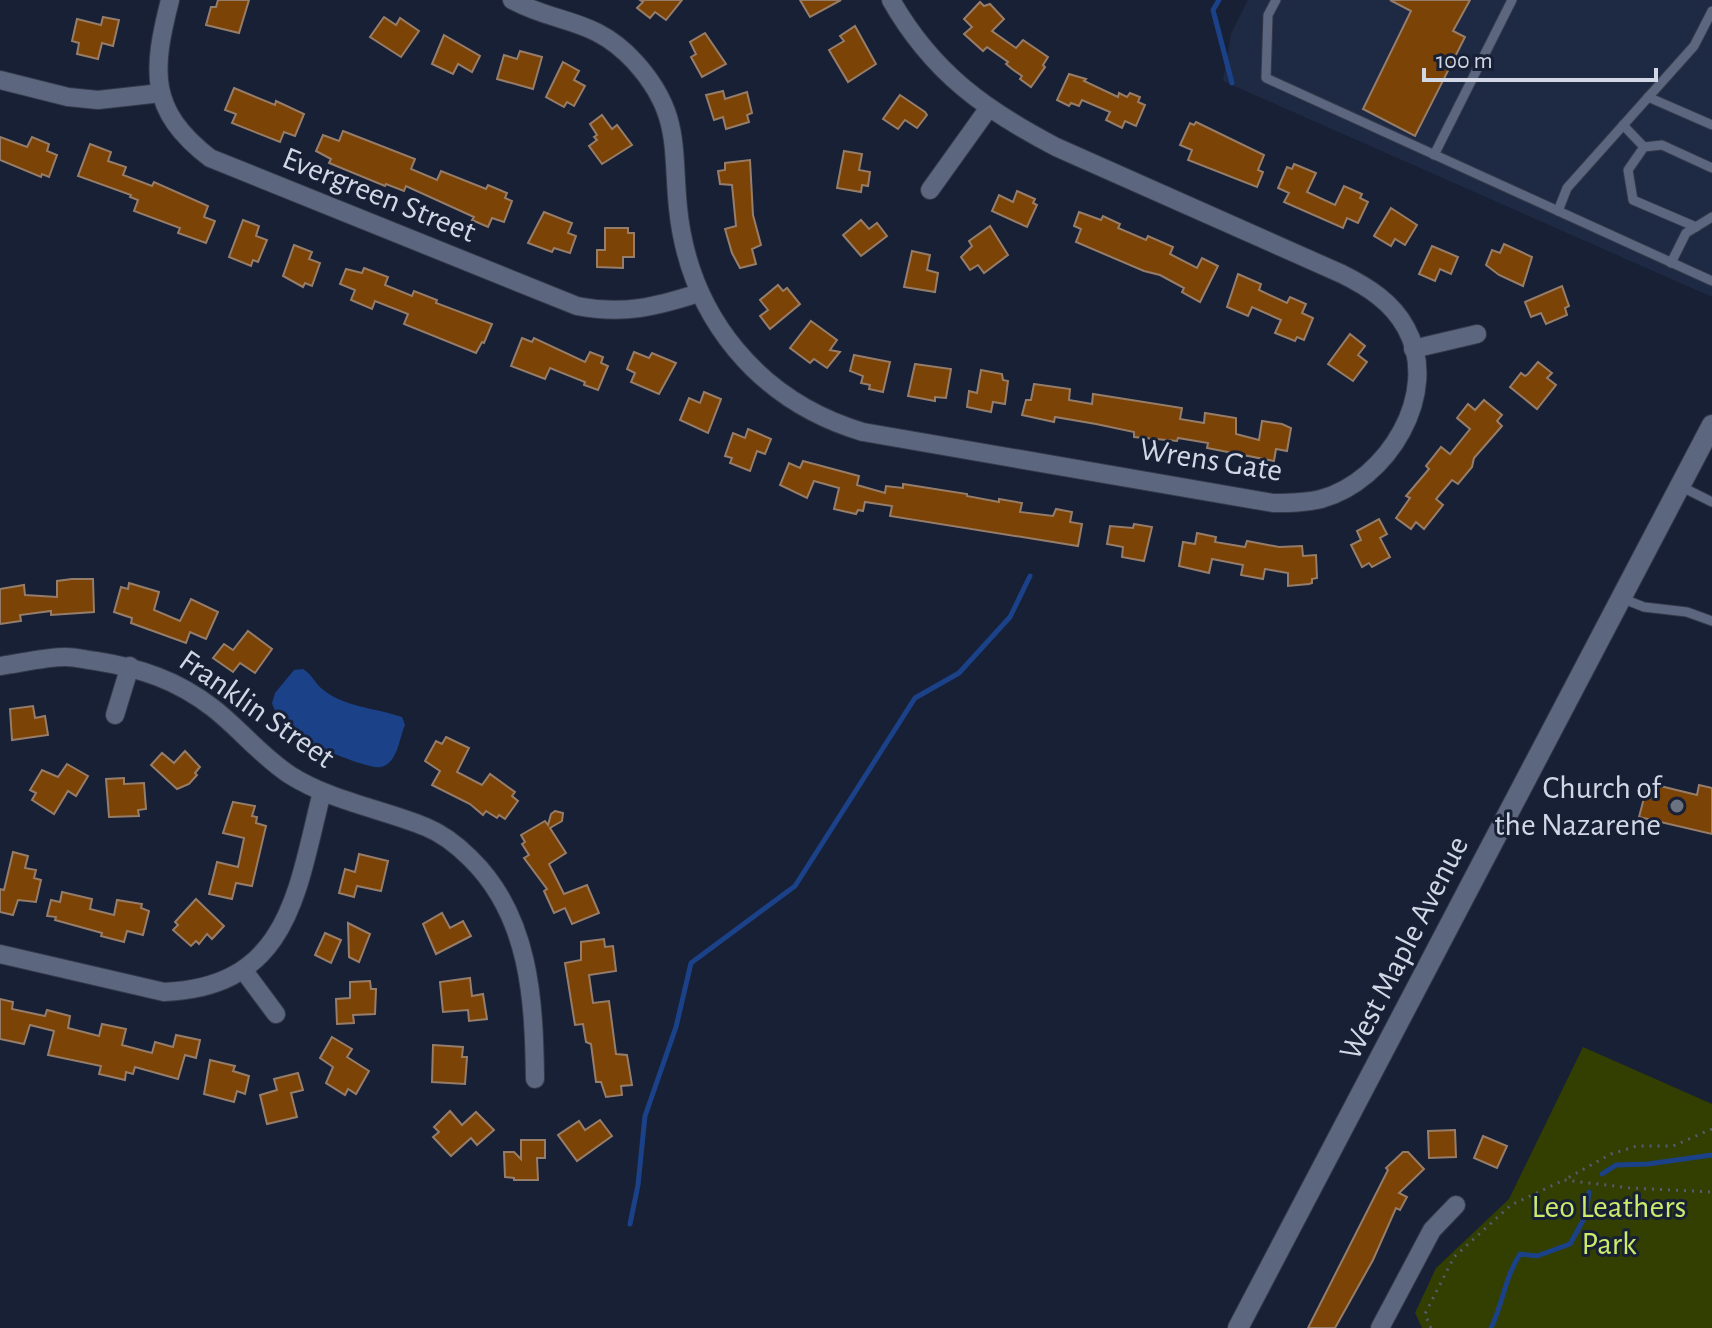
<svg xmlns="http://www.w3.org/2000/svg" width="1712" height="1328" viewBox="0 0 1712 1328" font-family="'Alegreya Sans',sans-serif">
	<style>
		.built { fill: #1e2943 }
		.green { fill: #333e01 }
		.water { fill: #1b4189 }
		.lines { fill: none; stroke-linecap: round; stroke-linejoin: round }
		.stream { stroke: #1b4189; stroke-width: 5 }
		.building { fill: #7c4306; stroke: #967d6a; stroke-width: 2 }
		.service-casing { stroke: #353a4b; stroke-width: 11 }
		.minor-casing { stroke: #353a4b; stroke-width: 20 }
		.secondary-casing { stroke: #353a4b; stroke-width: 22 }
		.path { stroke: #545c6f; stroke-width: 3; stroke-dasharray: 2 6; stroke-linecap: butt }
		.service { stroke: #5c677f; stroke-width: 9 }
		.minor { stroke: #5c677f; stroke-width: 18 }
		.secondary { stroke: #5c677f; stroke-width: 20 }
		.worship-dot { fill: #6b7280; stroke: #172035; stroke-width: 3 }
		.labels { text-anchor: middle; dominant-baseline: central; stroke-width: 6; stroke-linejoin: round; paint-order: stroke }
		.street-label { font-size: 32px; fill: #d1d7e5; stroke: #172035 }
		.poi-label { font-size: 32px; fill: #d1d7e5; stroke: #172035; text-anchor: end }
		.park-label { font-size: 32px; fill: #cceb6b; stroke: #172035 }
	</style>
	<rect width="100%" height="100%" fill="#172035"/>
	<path class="built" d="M1248 0H1712V297L1223 81 1231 34Z"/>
	<path class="green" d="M1583 1047 1712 1104V1328H1422L1415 1313 1436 1268 1509 1199Z"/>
	<path class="water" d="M303 669C311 674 314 681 321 688 342 707 376 708 402 717L405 725C399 738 398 763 381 767 371 770 315 747 305 740 293 731 276 718 272 703L275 693 294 670Z"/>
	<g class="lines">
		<g class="stream">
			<path d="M1219 0 1213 10 1232 83"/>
			<path d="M1602 1174 1616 1165 1648 1164 1712 1155"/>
			<path d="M630 1224 638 1185 645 1116 676 1027 691 963 795 886 915 698 959 673 1010 617 1030 576"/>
			<path d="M1491 1328C1503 1303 1505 1277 1520 1254L1537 1256 1570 1244 1586 1215 1589 1192"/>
		</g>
	</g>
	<g class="building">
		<path d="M218 0H249L239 33 206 25 211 7H216Z"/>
		<path d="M640 0H682L666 20 655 12 650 18 637 8 643 2Z"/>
		<path d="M800 0H841L810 17Z"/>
		<path d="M1390 0H1470L1453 31 1465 37 1415 136 1363 109 1411 11Z"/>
		<path d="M980 2 984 6 990 4 1004 19 992 31 1016 48 1023 40 1048 57 1043 65 1045 67 1031 87 1020 79 1022 76 1012 69 1006 64 1008 62 987 47 983 51 964 34 972 27 964 19Z"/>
		<path d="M103 17 119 20 113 46 102 43 98 59 77 54 79 43 72 41 77 19 101 25Z"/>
		<path d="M384 17 396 25 400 18 419 31 401 57 370 37Z"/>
		<path d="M855 26 876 64 848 82 829 50 844 41 840 36Z"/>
		<path d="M705 33 726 64 702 77 691 57 696 54 690 42Z"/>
		<path d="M444 35 480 56 472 72 458 64 453 74 432 64Z"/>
		<path d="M520 51 542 57 533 89 497 79 504 55 517 59Z"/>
		<path d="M563 62 579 71 574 80 585 86 574 106 567 102 564 107 546 97Z"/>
		<path d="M1069 74 1086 79 1084 81 1118 97 1119 93 1127 97 1130 93 1140 97 1138 102 1145 105 1136 126 1125 121 1122 128 1106 120 1110 112 1082 100 1079 106 1071 103 1069 106 1057 100Z"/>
		<path d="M234 88 275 105 276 101 304 114 295 136 284 132 280 142 232 123 236 114 225 110Z"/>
		<path d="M723 91 725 99 747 92 752 113 747 115 749 122 726 129 723 117 714 120 706 95Z"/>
		<path d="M900 95 925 112 927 115 917 128 905 120 898 129 883 119Z"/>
		<path d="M602 115 612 129 617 125 632 145 602 164 589 146 597 140 594 137 597 135 590 124Z"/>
		<path d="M1196 122 1264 155 1258 170 1263 172 1257 187 1188 160 1192 150 1180 145 1190 123 1194 125Z"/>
		<path d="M343 131 415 159 411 169 437 180 441 171 486 189 488 185 507 193 505 198 512 201 504 222 492 218 488 227 472 220 474 217 406 186 404 191 386 184 385 186 329 163 331 159 316 151 323 135 339 141Z"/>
		<path d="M0 137 27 147 32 137 49 144 47 151 57 155 49 177 42 174 41 177 0 160Z"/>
		<path d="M90 144 111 152 108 161 126 167 123 175 152 186 154 182 208 206 204 217 215 221 206 243 178 233 180 228 134 211 138 200 130 197 131 195 78 176Z"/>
		<path d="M844 151 862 154 859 170 870 172 868 186 862 185 861 192 837 188Z"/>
		<path d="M750 160 753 215 761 245 752 249 756 264 740 268 732 253 725 229 736 226 732 185 720 184 718 171 725 170V163Z"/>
		<path d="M1294 164 1316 173 1307 192 1335 205 1344 186 1362 194 1360 198 1368 202 1358 223 1347 218 1343 228 1284 202 1289 193 1278 188 1287 167 1292 169Z"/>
		<path d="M1017 191 1035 199 1033 203 1037 205 1027 227 992 211 999 195 1013 202Z"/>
		<path d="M1391 208 1417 225 1405 245 1395 239 1391 246 1374 236Z"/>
		<path d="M544 212 572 223 568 233 576 236 570 253 554 248 552 252 528 243Z"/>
		<path d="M1079 212 1101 220 1103 216 1120 224 1118 228 1146 240 1148 236 1173 247 1170 254 1197 268 1202 258 1218 266 1200 302 1182 292 1184 288 1160 275 1144 271 1076 242 1081 229 1074 226Z"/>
		<path d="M243 220 259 226 256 236 267 240 258 262 253 260 251 266 229 257Z"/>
		<path d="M861 220 869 229 877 223 887 236 861 256 843 235Z"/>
		<path d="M990 226 1008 255 984 273 978 265 970 270 961 257 972 246 969 241Z"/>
		<path d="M605 228H628V233H634V257H623V268L597 267V250H605Z"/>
		<path d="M1504 244 1532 257 1523 286 1499 275 1486 265 1492 250 1500 253Z"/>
		<path d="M294 245 312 252 309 259 320 263 312 286 305 283 303 287 283 276Z"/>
		<path d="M1432 246 1458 257 1451 274 1440 269 1435 281 1419 274Z"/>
		<path d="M912 251 930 255 927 270 938 273 935 292 904 287Z"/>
		<path d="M364 268 388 277 385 285 412 296 414 291 437 300 436 303 492 324 484 343 482 342 476 353 404 324 408 314 375 301 372 309 351 300 355 290 340 284 346 269 362 273Z"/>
		<path d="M1238 274 1261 284 1259 290 1287 303 1290 297 1306 304 1302 313 1313 318 1304 340 1297 337 1295 341 1275 333 1281 320 1252 307 1248 316 1227 307Z"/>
		<path d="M778 285 783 291 787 288 800 304 770 329 760 316 768 310 760 300Z"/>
		<path d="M1562 286 1569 306 1565 308 1567 315 1546 324 1541 313 1531 317 1525 302Z"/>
		<path d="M811 321 837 340 830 350 840 352 827 368 814 359 810 363 790 348Z"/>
		<path d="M1350 334 1365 346 1358 355 1367 362 1353 381 1328 364Z"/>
		<path d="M522 338 532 342 534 338 585 362 590 352 603 357 601 363 608 366 598 390 584 385 585 382 550 368 545 379 511 366Z"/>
		<path d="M634 352 649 358 652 353 676 363 659 394 631 382 635 373 627 369Z"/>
		<path d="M854 355 890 362 883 392 869 389 870 385 861 383 863 376 850 371Z"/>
		<path d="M1538 362 1552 373 1547 378 1556 385 1537 409 1510 387 1521 373 1525 376 1528 374Z"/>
		<path d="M915 364 951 369 946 398 935 397V401L908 396Z"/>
		<path d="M981 370 1002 374 1003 380 1008 381 1005 404 993 402 991 412 967 407 969 391 977 393Z"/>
		<path d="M1034 384 1070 389 1069 400 1092 404 1093 394 1182 408 1180 419 1204 423 1205 413 1236 418V434L1259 440 1262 421 1282 424 1291 428 1287 451 1276 449 1274 461 1207 448 1208 443 1178 438 1177 441 1134 437V432L1096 424 1055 417 1054 422 1022 415 1026 400H1031Z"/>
		<path d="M704 392 721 399 708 433 680 420 689 398 700 403Z"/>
		<path d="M1484 400 1502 415 1497 421 1502 426 1474 458 1472 467 1458 484 1452 480 1436 499 1443 505 1424 529 1416 522 1411 529 1396 518 1410 498 1406 496 1429 469 1426 466 1441 447 1450 454 1470 429 1457 418 1468 404 1475 410Z"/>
		<path d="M748 429 771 439 765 454 757 451 750 471 730 463 732 458 725 456 733 433 745 438Z"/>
		<path d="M803 461 859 476 857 485 885 493 886 486 903 488V484L967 494V496L999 502V499L1022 503 1020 512 1053 516 1056 509 1072 512 1070 522 1082 524 1078 546 890 516 892 506 865 502 863 511 858 510 856 514 834 509 839 488 814 481 807 498 780 485 789 463 800 468Z"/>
		<path d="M1379 519 1387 534 1380 538 1390 557 1372 567 1369 563 1362 567 1351 545 1361 540 1357 531Z"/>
		<path d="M1134 524 1152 527 1144 561 1122 557 1123 547 1107 544 1110 526 1133 528Z"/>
		<path d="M1197 533 1216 537 1215 542 1245 547 1247 541 1279 547 1302 546 1303 556 1316 555 1317 578 1312 579V583L1309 584 1288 586V573L1265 569 1263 579 1241 575 1243 565 1212 559 1209 573 1179 566 1183 542 1195 544Z"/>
		<path d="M72 579H93L94 612 51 615V611L20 615 21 621 0 624V589L24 585 25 595 57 597V581Z"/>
		<path d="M129 583 159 592 154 610 180 621 191 599 218 612 206 639 190 632 186 643 131 623 132 618 114 612 121 587 128 589Z"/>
		<path d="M248 631 272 649 255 673 240 663 233 672 213 658 224 644 233 650Z"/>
		<path d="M33 706 35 718 45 716 48 735 12 740 10 709Z"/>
		<path d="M446 737 469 748 457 772 482 785 490 774 515 792 512 796 518 801 505 819 499 815 497 818 486 811 483 815 470 804 432 785 440 771 425 761 436 741 442 744Z"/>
		<path d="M185 751 200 767 195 773 197 775 189 784 177 789 151 765 162 753 174 763Z"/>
		<path d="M67 764 88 776 76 796 68 791 54 814 32 800 36 793 30 790 42 770 58 777Z"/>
		<path d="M124 778V784L144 783 146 809 138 810 139 816 109 817 106 779Z"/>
		<path d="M1648 783 1697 795 1699 785 1712 788V834L1639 817Z"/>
		<path d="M233 802 255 806 252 816 257 817 256 823 266 826 252 886 236 883 232 899 209 894 217 862 238 867 244 838 223 833Z"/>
		<path d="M555 811 563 813 562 821 550 828 566 853 549 864 564 894 587 885 599 913 572 924 565 908 554 913 544 891 547 889 524 858 529 855 522 844 525 842 521 835 545 821 548 825 551 814Z"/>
		<path d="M13 852 28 856 25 868 36 870 34 878 41 880 36 902 18 900 13 915 0 912V889L4 890Z"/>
		<path d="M359 854 388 861 381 891 357 886 354 897 339 893 345 869 355 872Z"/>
		<path d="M62 892 92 899 90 909 114 915 117 900 142 904 141 908 149 911 143 935 127 931 124 942 101 936 102 933 55 920 56 917 47 916 51 900 60 902Z"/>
		<path d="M196 899 224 926 212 939 207 934 199 944 196 941 191 946 173 930 178 925 175 922Z"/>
		<path d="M442 913 450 928 463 921 471 936 436 954 423 924Z"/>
		<path d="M348 923 370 934 359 962 349 957Z"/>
		<path d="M325 933 341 940 331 963 315 955Z"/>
		<path d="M604 939 605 947 613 946 616 971 589 975 593 1003 609 1001 616 1054 627 1055 632 1085 621 1086 622 1095 606 1097 601 1082H596L591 1044 586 1042 583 1024 575 1025 565 963 581 960V942Z"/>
		<path d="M470 978 472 996 483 994 487 1019 469 1021 468 1010 443 1012 440 982Z"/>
		<path d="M370 981 371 989H376L375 1014 353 1015 354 1023 337 1024 336 999 350 998V982Z"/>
		<path d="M0 999 13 1002 12 1009 45 1016 47 1010 70 1016 68 1028 99 1036 102 1024 126 1029 122 1045 152 1053 155 1042 173 1047 176 1035 200 1040 196 1058 185 1055 178 1079 135 1067 133 1074 126 1072 125 1080 99 1074 101 1066 48 1055 54 1031 30 1025 24 1044 0 1039Z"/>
		<path d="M332 1037 352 1049 347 1057 369 1071 356 1094 348 1089 345 1095 326 1083 333 1067 320 1058Z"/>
		<path d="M433 1045 463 1047 462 1057H467L465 1084 432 1082Z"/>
		<path d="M210 1060 235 1066 233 1071 249 1076 245 1094 237 1091 234 1102 204 1094Z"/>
		<path d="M298 1073 303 1090 291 1093 297 1117 267 1124 260 1095 277 1090 274 1079Z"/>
		<path d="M450 1111 462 1125 476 1112 494 1130 477 1145 471 1138 451 1156 433 1137 439 1132 434 1127Z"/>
		<path d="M600 1120 612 1136 577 1161 558 1135 579 1121 585 1130Z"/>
		<path d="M1455 1130 1456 1157 1429 1158 1428 1131Z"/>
		<path d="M1483 1136 1507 1146 1497 1168 1474 1158Z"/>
		<path d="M521 1140H545V1158H537L538 1180H514V1178L505 1177 504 1152H514L521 1159Z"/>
		<path d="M1403 1152H1408L1424 1169 1399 1193 1407 1197 1400 1210 1396 1208 1373 1260 1335 1328H1308L1388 1170 1386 1168Z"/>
	</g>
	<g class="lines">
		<g class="service-casing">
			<g id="service">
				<path d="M1276 0 1268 15 1266 78 1712 281"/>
				<path d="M1648 97 1712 125"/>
				<path d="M1623 125 1644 147"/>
				<path d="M1434 155 1512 0"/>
				<path d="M1558 211 1567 188 1694 46 1712 11"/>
				<path d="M1696 227 1633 200 1628 170 1644 147 1662 145 1712 168"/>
				<path d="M1671 263 1686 233 1712 217"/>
				<path d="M1680 486 1712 502"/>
				<path d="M1621 598 1644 607 1687 612 1712 621"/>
			</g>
		</g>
		<g class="minor-casing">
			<g id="minor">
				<path d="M170 0C152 71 148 110 210 158L577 306C624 315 655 307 699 293"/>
				<path d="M512 0C558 25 594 17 635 62 681 113 672 147 678 208 689 317 759 401 863 432L1273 503C1289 503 1305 503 1321 499 1387 481 1442 393 1406 328 1392 302 1368 287 1342 274L1056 147C985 110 932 72 891 0"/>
				<path d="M0 80 68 97 98 100 161 93"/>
				<path d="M930 190 988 109"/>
				<path d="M1413 349 1477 334"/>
				<path d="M0 666C21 663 45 657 66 657 76 657 86 660 96 661 140 668 177 680 213 708 240 729 261 756 290 775 331 801 382 809 426 827 443 834 458 846 470 858 530 916 534 1000 535 1079"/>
				<path d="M115 715 130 666"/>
				<path d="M0 954 164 992C290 987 297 890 322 792"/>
				<path d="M244 971 276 1014"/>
				<path d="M1380 1328 1432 1230 1456 1205"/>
			</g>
		</g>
		<g class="secondary-casing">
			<path id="secondary" d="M1238 1328 1712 425"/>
		</g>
		<g class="path">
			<path d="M1712 1129 1673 1146H1637L1611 1154 1564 1180 1631 1188 1712 1192"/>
			<path d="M1431 1328 1425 1314 1454 1257 1511 1205 1564 1180"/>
		</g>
		<use href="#service" class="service"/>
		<use href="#minor" class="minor"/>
		<use href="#secondary" class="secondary"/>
	</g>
	<circle class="worship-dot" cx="1677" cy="806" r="8"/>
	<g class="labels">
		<g class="street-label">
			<text transform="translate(379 195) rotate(22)">Evergreen Street</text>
			<text transform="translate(1211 460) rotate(9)">Wrens Gate</text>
			<text transform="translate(257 709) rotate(35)">Franklin Street</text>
			<text transform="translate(1404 948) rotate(-63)">West Maple Avenue</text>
		</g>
		<g class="poi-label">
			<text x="1661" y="788">Church of<tspan x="1661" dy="37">the Nazarene</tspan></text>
		</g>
		<g class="park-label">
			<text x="1609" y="1207">Leo Leathers<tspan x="1609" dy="37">Park</tspan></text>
		</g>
	</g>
	<path d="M1424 68v12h232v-12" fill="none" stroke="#d1d7e5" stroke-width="4"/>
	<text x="1436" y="68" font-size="24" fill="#d1d7e5" stroke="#172035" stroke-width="6" paint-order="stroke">100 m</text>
</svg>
